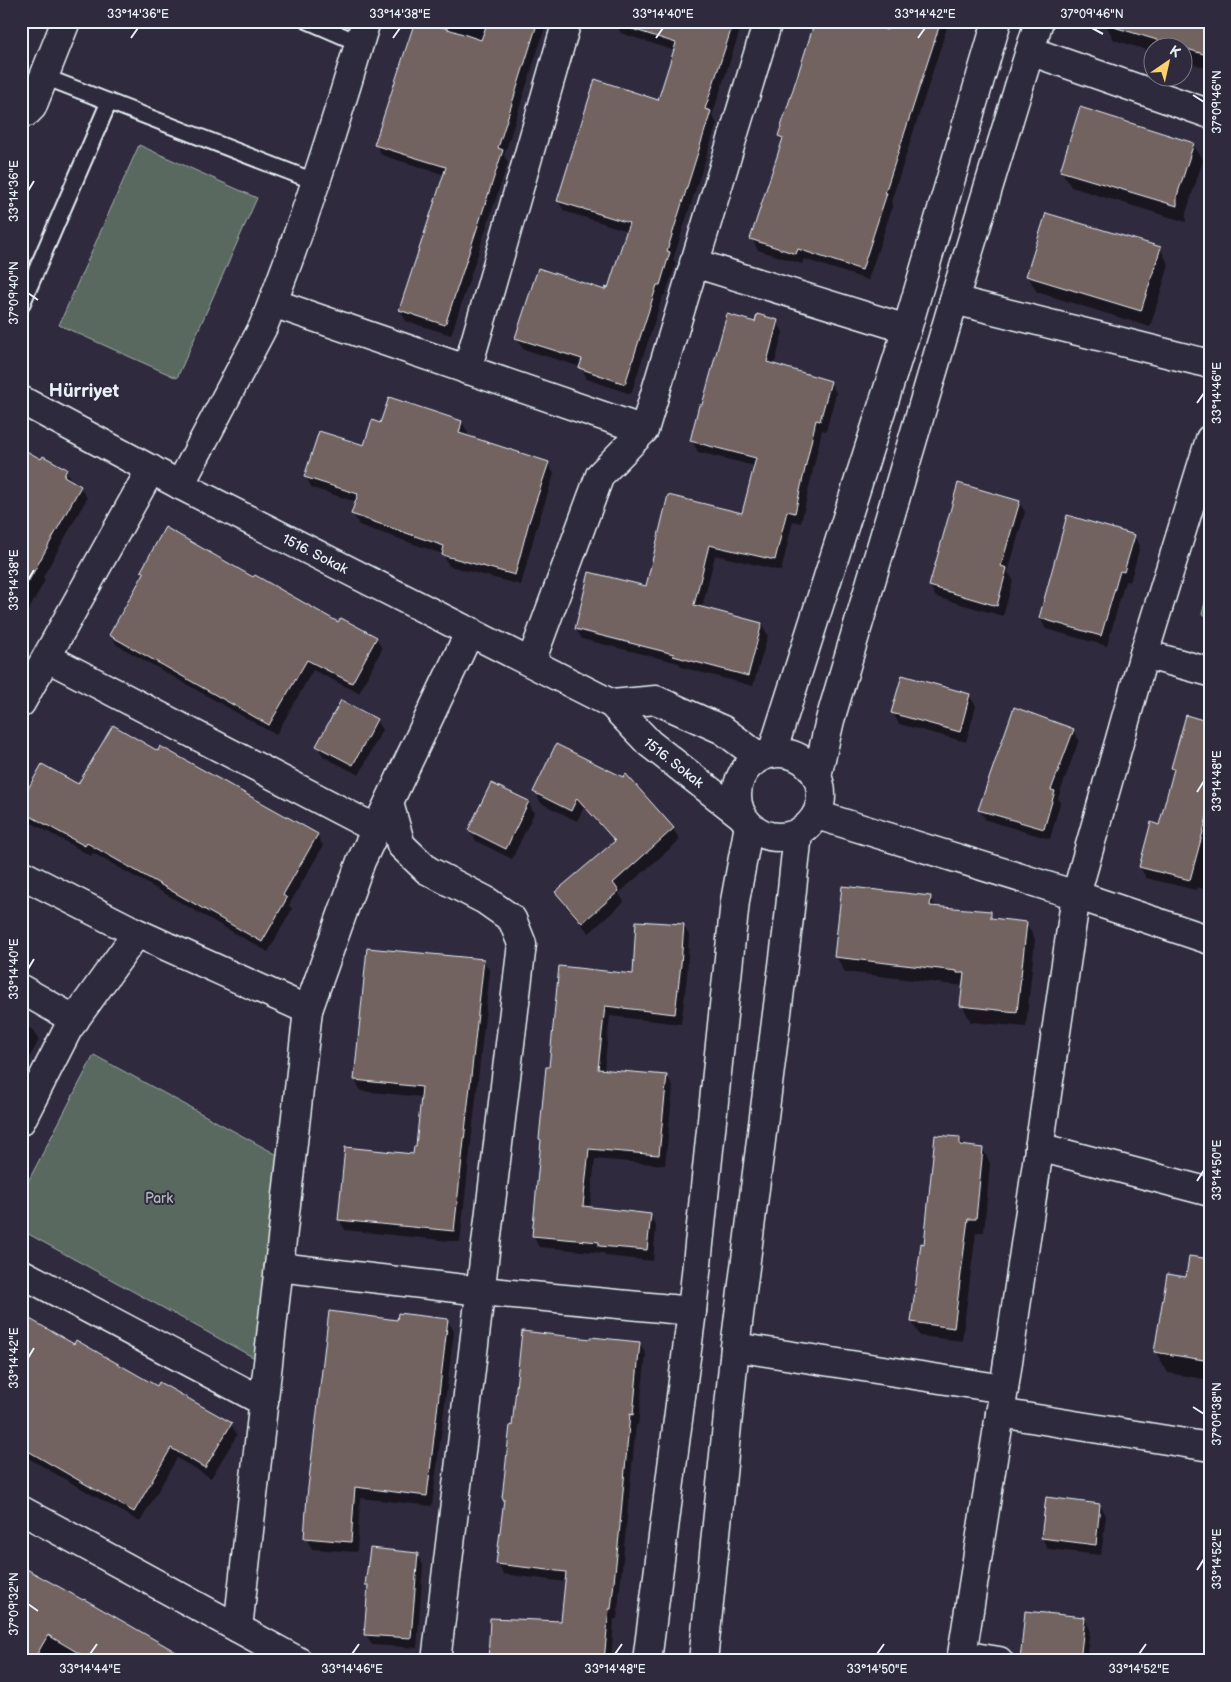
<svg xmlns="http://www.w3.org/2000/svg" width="1231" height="1682" viewBox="0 0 1231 1682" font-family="'Balsamiq Sans',sans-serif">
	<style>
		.green { fill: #5a6960; stroke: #a1adac }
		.shadow { fill: #0007; fill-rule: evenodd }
		.building { fill: #736360; stroke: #e8f1f8 }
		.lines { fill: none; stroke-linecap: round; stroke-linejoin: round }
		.lane-casing { stroke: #e8f1f8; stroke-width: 19 }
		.street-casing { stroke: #e8f1f8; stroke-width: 31 }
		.secondary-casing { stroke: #e8f1f8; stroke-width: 31 }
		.lane { stroke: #2f2a3d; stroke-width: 15 }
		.street { stroke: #2f2a3d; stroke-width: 28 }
		.secondary { stroke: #2f2a3d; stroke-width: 28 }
		.ticks { fill: none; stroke: #e8f1f8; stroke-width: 2 }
		.labels { text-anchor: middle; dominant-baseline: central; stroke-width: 4; stroke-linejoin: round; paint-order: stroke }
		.street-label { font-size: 14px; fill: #e8f1f8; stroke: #2f2a3d }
		.park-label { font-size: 14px; fill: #afbbbb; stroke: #2f2a3d }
		.district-label { font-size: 19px; font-weight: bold; fill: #e8f1f8; stroke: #2f2a3d }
		.neatline { fill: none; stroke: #e8f1f8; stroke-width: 2 }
		.ticks-label { font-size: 12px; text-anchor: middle; fill: #e8f1f8 }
	</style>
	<rect width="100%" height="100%" fill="#2f2a3d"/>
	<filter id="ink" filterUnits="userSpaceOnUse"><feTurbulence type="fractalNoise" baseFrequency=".02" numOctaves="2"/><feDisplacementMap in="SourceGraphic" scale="10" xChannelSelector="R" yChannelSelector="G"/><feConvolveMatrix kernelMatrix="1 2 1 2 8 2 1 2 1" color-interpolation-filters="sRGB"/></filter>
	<g filter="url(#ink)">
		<g class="green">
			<path d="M139 145 257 198 177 378 59 325Z"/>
			<path d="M1210 583V617L1202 614Z"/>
			<path d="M94 1055 283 1158 260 1361 21 1230V1195Z"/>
		</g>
		<g class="shadow">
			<path d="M21 21H32L31 25Z"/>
			<path d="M415 21H547L504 156 508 162 451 335 406 321 400 310 445 175 382 155 376 145Z"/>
			<path d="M615 21H743L712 116 717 123 673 260 676 264 665 295H663L631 394 587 379 581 367 523 349 517 338 609 290 628 231 564 211 558 200 659 101 675 51 621 33Z"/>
			<path d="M817 21H949L891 202 893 205 868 280 804 259 802 264 758 250 752 239 783 142 779 136Z"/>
			<path d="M1105 21H1210V69L1184 61V48H1154V52L1114 40 1105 23Z"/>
			<path d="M1193 144 1203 160 1186 213V222L1071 187 1061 170Z"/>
			<path d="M1160 248 1169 265 1150 327 1037 292 1028 276Z"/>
			<path d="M777 321 783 332 774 366 830 382 836 393 826 431 822 430 801 523 793 521 781 571 715 555 702 608 761 624 768 635 753 686 681 667 679 663 582 639 576 629 647 588 743 515 755 466 698 452 692 441 703 407 755 323ZM583 629 680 654 679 656 583 632Z"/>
			<path d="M1210 321V334L1207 330Z"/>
			<path d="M462 422 468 433 467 437 548 463 554 474 535 533 521 585 449 566 443 554 359 525 353 514 357 502 312 488 306 477 365 446 381 424Z"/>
			<path d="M42 460 66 470 72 482 80 487 87 498 43 577 45 580 25 617 28 622 21 635V498Z"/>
			<path d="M1019 502 1025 512 1008 572 1013 580 1003 616 936 597 930 586Z"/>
			<path d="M1134 536 1140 546 1130 582 1125 581 1107 646 1046 629 1040 618Z"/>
			<path d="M142 571 339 624 376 638 382 649 359 693 313 670 276 735 117 645 111 635 145 575Z"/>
			<path d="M969 695 976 706 966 742 899 724 893 713Z"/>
			<path d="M376 720 382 730 359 775 324 757 317 746Z"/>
			<path d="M1210 723V891L1197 887 1196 890 1146 878 1140 867 1160 827 1175 772 1172 768Z"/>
			<path d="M1073 730 1079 740 1058 798 1060 803 1050 839 986 820 979 810Z"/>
			<path d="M158 753 317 835 323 846 289 905 292 909 268 952 93 853 91 856 25 819 21 813V803L79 786Z"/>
			<path d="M625 776 673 829 680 840 619 893 624 902 589 933 563 903 557 892 615 842 584 807 577 821 541 803 535 792 623 778Z"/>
			<path d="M528 802 534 813 512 859 476 841 469 830Z"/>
			<path d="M930 897 936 907 991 913 995 920 1026 923 1035 939 1026 1027 971 1022 962 1005 964 986 845 972 836 956Z"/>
			<path d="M683 925 689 935 687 976 681 1024 610 1016 604 1071 667 1076 673 1087 665 1165 595 1159 590 1208 650 1215 656 1226 653 1261 606 1256 604 1253 539 1247 533 1236 542 1144 540 1139 550 1068 560 968 634 975Z"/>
			<path d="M483 960 490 971 460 1242 345 1230 339 1219 414 1156 417 1147 422 1097 361 1091 355 1080Z"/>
			<path d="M21 1024 33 1030 39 1040 21 1073Z"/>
			<path d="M960 1138 965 1147 983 1149 990 1163 984 1232H976L962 1341 920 1336 912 1322 925 1245Z"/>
			<path d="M1210 1260V1380L1168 1373 1156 1352 1187 1278Z"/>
			<path d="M21 1315 74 1346 231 1424 237 1435 211 1478 177 1458 140 1522 21 1454Z"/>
			<path d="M447 1320 454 1331 432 1506 360 1498 357 1552 312 1549 306 1538 398 1322Z"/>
			<path d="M592 1340 639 1343 646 1354 638 1425H636L617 1619H614L611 1661H489L563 1622 566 1582 503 1574 497 1563 513 1427Z"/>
			<path d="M1047 1499 1100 1505 1106 1516 1101 1555 1048 1549 1042 1538Z"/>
			<path d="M417 1555 423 1565 417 1648 372 1645 365 1634 369 1589 366 1585Z"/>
			<path d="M21 1568 191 1661H21Z"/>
			<path d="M1084 1618 1090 1629 1086 1661H1021Z"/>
		</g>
		<g class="building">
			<path d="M415 21H424L481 40 488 21H538L498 148 503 150 445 325 399 310 446 167 374 145Z"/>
			<path d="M624 21H734L705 109 711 111 667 251 670 252 660 285H657L625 384 579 368 582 359 515 338 538 268 605 290V287L608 288 629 223 557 201 595 79 658 100 676 43 623 26Z"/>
			<path d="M815 21H860L887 30 890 21H941L885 193H887L862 270 798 249 796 254 750 239 783 138 778 136Z"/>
			<path d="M1115 21H1210V56L1114 27Z"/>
			<path d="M1080 107 1194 143 1177 196V206L1060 171Z"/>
			<path d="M1046 213 1161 247 1141 311 1026 276Z"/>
			<path d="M727 314 755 322 757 314 778 320 767 362 831 381 820 421 816 420 795 513 787 511 775 560 709 545 694 605 762 623 748 676 673 656 674 654 575 629 589 572 646 586 668 495 742 513 756 458 690 441 699 405H702Z"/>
			<path d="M389 397 462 421 459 433 549 462 529 522 515 575 442 555 444 546 351 514 358 494 304 477 319 431 364 445 372 420 380 423Z"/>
			<path d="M21 448 41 459 43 456 67 469 64 476 81 486 21 595Z"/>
			<path d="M958 483 1020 501 1001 566 1007 568 997 606 929 586Z"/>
			<path d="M1067 515 1135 535 1124 572 1120 571 1101 636 1039 618Z"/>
			<path d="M165 527 253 577 255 575 338 622 341 618 377 637 352 683 307 660 269 725 109 635 144 573 141 571Z"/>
			<path d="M902 675 970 694 960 732 891 713Z"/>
			<path d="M341 700 377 719 353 765 316 746Z"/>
			<path d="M1014 707 1074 729 1051 790 1055 791 1044 829 978 810Z"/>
			<path d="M1186 715 1210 722V806L1190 880 1139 867 1151 822 1159 825 1174 769 1171 768Z"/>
			<path d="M113 725 158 751 160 746 318 834 283 895 287 898 262 942 87 843 85 846 21 811V801L42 764 78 784Z"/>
			<path d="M556 744 623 777 626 774 674 828 613 883 619 891 582 923 555 892 615 841 577 798 571 811 533 792Z"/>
			<path d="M491 783 529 801 506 849 468 830Z"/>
			<path d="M842 886 931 896 930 906 991 911V918L1027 922 1017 1012 960 1006 964 973H957V971L834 957Z"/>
			<path d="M636 921 684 924 681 964 675 1014 605 1006 598 1069 667 1075 659 1155 589 1149 583 1206 651 1214 647 1250 599 1246V1242L532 1236 541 1140 539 1139 546 1067H549L559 966 633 974Z"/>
			<path d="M367 948 484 959 454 1231 338 1220 345 1147 413 1154 414 1146H416L422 1087 354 1080Z"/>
			<path d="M935 1135 960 1137V1145L983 1148 976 1219H968L954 1328 911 1322 921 1243 924 1244Z"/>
			<path d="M1189 1256 1210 1259V1361L1154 1352 1167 1274 1186 1277Z"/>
			<path d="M329 1311 397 1320 398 1313 448 1319 427 1496 355 1487 351 1542 304 1538 307 1496Z"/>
			<path d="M21 1314 74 1344 76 1340 157 1386 159 1382 232 1423 205 1468 171 1448 134 1512 21 1447Z"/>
			<path d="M522 1331 591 1339V1337L640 1342 633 1415 630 1414 619 1536 611 1609H609L604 1661H488L490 1618 561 1621 566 1572 496 1564 504 1499 502 1498 510 1425 512 1426Z"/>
			<path d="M1046 1497 1100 1504 1096 1545 1041 1538Z"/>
			<path d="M370 1548 418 1553 411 1638 364 1635 368 1585H365Z"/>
			<path d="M21 1566 83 1600 84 1599 192 1661H92L48 1635 33 1661H21Z"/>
			<path d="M1025 1611 1085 1617 1080 1661H1020Z"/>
		</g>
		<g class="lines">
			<g class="lane-casing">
				<g id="lane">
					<path d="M308 21 359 43"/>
					<path d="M45 77 316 182"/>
					<path d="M21 306 109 102"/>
				</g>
			</g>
			<g class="street-casing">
				<g id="street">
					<path d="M1030 51 1210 114"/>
					<path d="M21 113 27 112 32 107 66 21"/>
					<path d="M694 263 907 329"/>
					<path d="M954 300 1210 364"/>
					<path d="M273 303 644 430"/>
					<path d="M467 370 567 21"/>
					<path id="s1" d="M21 400 180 485 612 704 649 743 741 815"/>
					<path d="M180 485 263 327C303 227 335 125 366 21"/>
					<path d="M1144 654 1210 672"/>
					<path d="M48 658 376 829"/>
					<path d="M531 662 600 475 644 430 768 21"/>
					<path d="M21 703 151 469"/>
					<path d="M612 704 656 700 723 730 759 757"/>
					<path d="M389 803 401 845 427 870 485 900 512 919 522 944 436 1661"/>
					<path d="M817 815 1076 895 1210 940"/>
					<path d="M21 874 137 933 308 1010"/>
					<path d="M21 989 75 1020"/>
					<path d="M21 1121 68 1029 137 933"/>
					<path d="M1039 1147 1210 1192"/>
					<path d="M279 1267 481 1291 692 1311"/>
					<path d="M21 1273 264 1402"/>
					<path d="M735 1347 1004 1389"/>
					<path d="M1000 1413 1210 1447"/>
					<path d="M21 1510 298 1661"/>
					<path d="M238 1628 308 1010 361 861 470 631"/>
					<path d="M962 1655 999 1661"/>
					<path d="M961 1661 1004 1389 1076 895 1144 654 1210 439"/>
				</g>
			</g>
			<g class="secondary-casing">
				<g id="secondary">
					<circle cx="779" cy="795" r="42"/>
					<path d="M772 753 907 329 997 21"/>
					<path d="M817 776 830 720 954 300 1039 21"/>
					<path d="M647 1661 692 1311 735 901 749 825"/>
					<path d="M703 1661 735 1347 789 918 798 833"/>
				</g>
			</g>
			<use href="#lane" class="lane"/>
			<use href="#street" class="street"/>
			<use href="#secondary" class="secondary"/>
		</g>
	</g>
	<path class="ticks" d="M1092 28 1103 34M131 38 138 28M393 38 400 28M656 38 663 28M918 38 925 28M1193 95 1204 102M28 191 34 181M28 293 38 300M1197 403 1204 393M28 580 34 570M1197 792 1204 781M28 969 34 959M1197 1181 1204 1170M28 1358 34 1348M1193 1407 1204 1414M1197 1570 1204 1559M28 1604 38 1611M90 1654 97 1644M352 1654 359 1644M615 1654 622 1644M877 1654 884 1644M1139 1654 1146 1644"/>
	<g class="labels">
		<g class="street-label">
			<text stroke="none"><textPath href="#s1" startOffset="332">1516. Sokak</textPath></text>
			<text stroke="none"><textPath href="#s1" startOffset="750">1516. Sokak</textPath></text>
		</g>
		<g class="park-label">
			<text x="159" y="1198">Park</text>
		</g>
		<g class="district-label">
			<text x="84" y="391">Hürriyet</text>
		</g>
	</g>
	<rect width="1231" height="1682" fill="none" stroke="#2f2a3d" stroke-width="55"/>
	<g transform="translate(1168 62) rotate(34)"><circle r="24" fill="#2f2a3d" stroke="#797a88"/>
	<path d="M0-4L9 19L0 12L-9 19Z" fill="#ffd166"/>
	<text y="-8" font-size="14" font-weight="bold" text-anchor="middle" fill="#e8f1f8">K</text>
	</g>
	<rect x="28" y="28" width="1176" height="1626" class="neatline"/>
	<g class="ticks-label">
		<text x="138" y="18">33°14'36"E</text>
		<text x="400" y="18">33°14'38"E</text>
		<text x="663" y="18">33°14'40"E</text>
		<text x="925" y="18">33°14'42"E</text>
		<text x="1092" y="18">37°09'46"N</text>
		<text transform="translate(1217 102) rotate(-90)" y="4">37°09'46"N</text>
		<text transform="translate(14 191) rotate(-90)" y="4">33°14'36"E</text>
		<text transform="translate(14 293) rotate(-90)" y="4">37°09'40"N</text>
		<text transform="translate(1217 393) rotate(-90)" y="4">33°14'46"E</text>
		<text transform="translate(14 580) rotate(-90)" y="4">33°14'38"E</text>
		<text transform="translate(1217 781) rotate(-90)" y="4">33°14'48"E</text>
		<text transform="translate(14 969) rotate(-90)" y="4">33°14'40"E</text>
		<text transform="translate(1217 1170) rotate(-90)" y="4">33°14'50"E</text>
		<text transform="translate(14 1358) rotate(-90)" y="4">33°14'42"E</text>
		<text transform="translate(1217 1414) rotate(-90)" y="4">37°09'38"N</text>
		<text transform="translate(1217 1559) rotate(-90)" y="4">33°14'52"E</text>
		<text transform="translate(14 1604) rotate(-90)" y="4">37°09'32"N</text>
		<text x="90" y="1673">33°14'44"E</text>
		<text x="352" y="1673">33°14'46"E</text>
		<text x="615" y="1673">33°14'48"E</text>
		<text x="877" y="1673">33°14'50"E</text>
		<text x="1139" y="1673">33°14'52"E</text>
	</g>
</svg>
